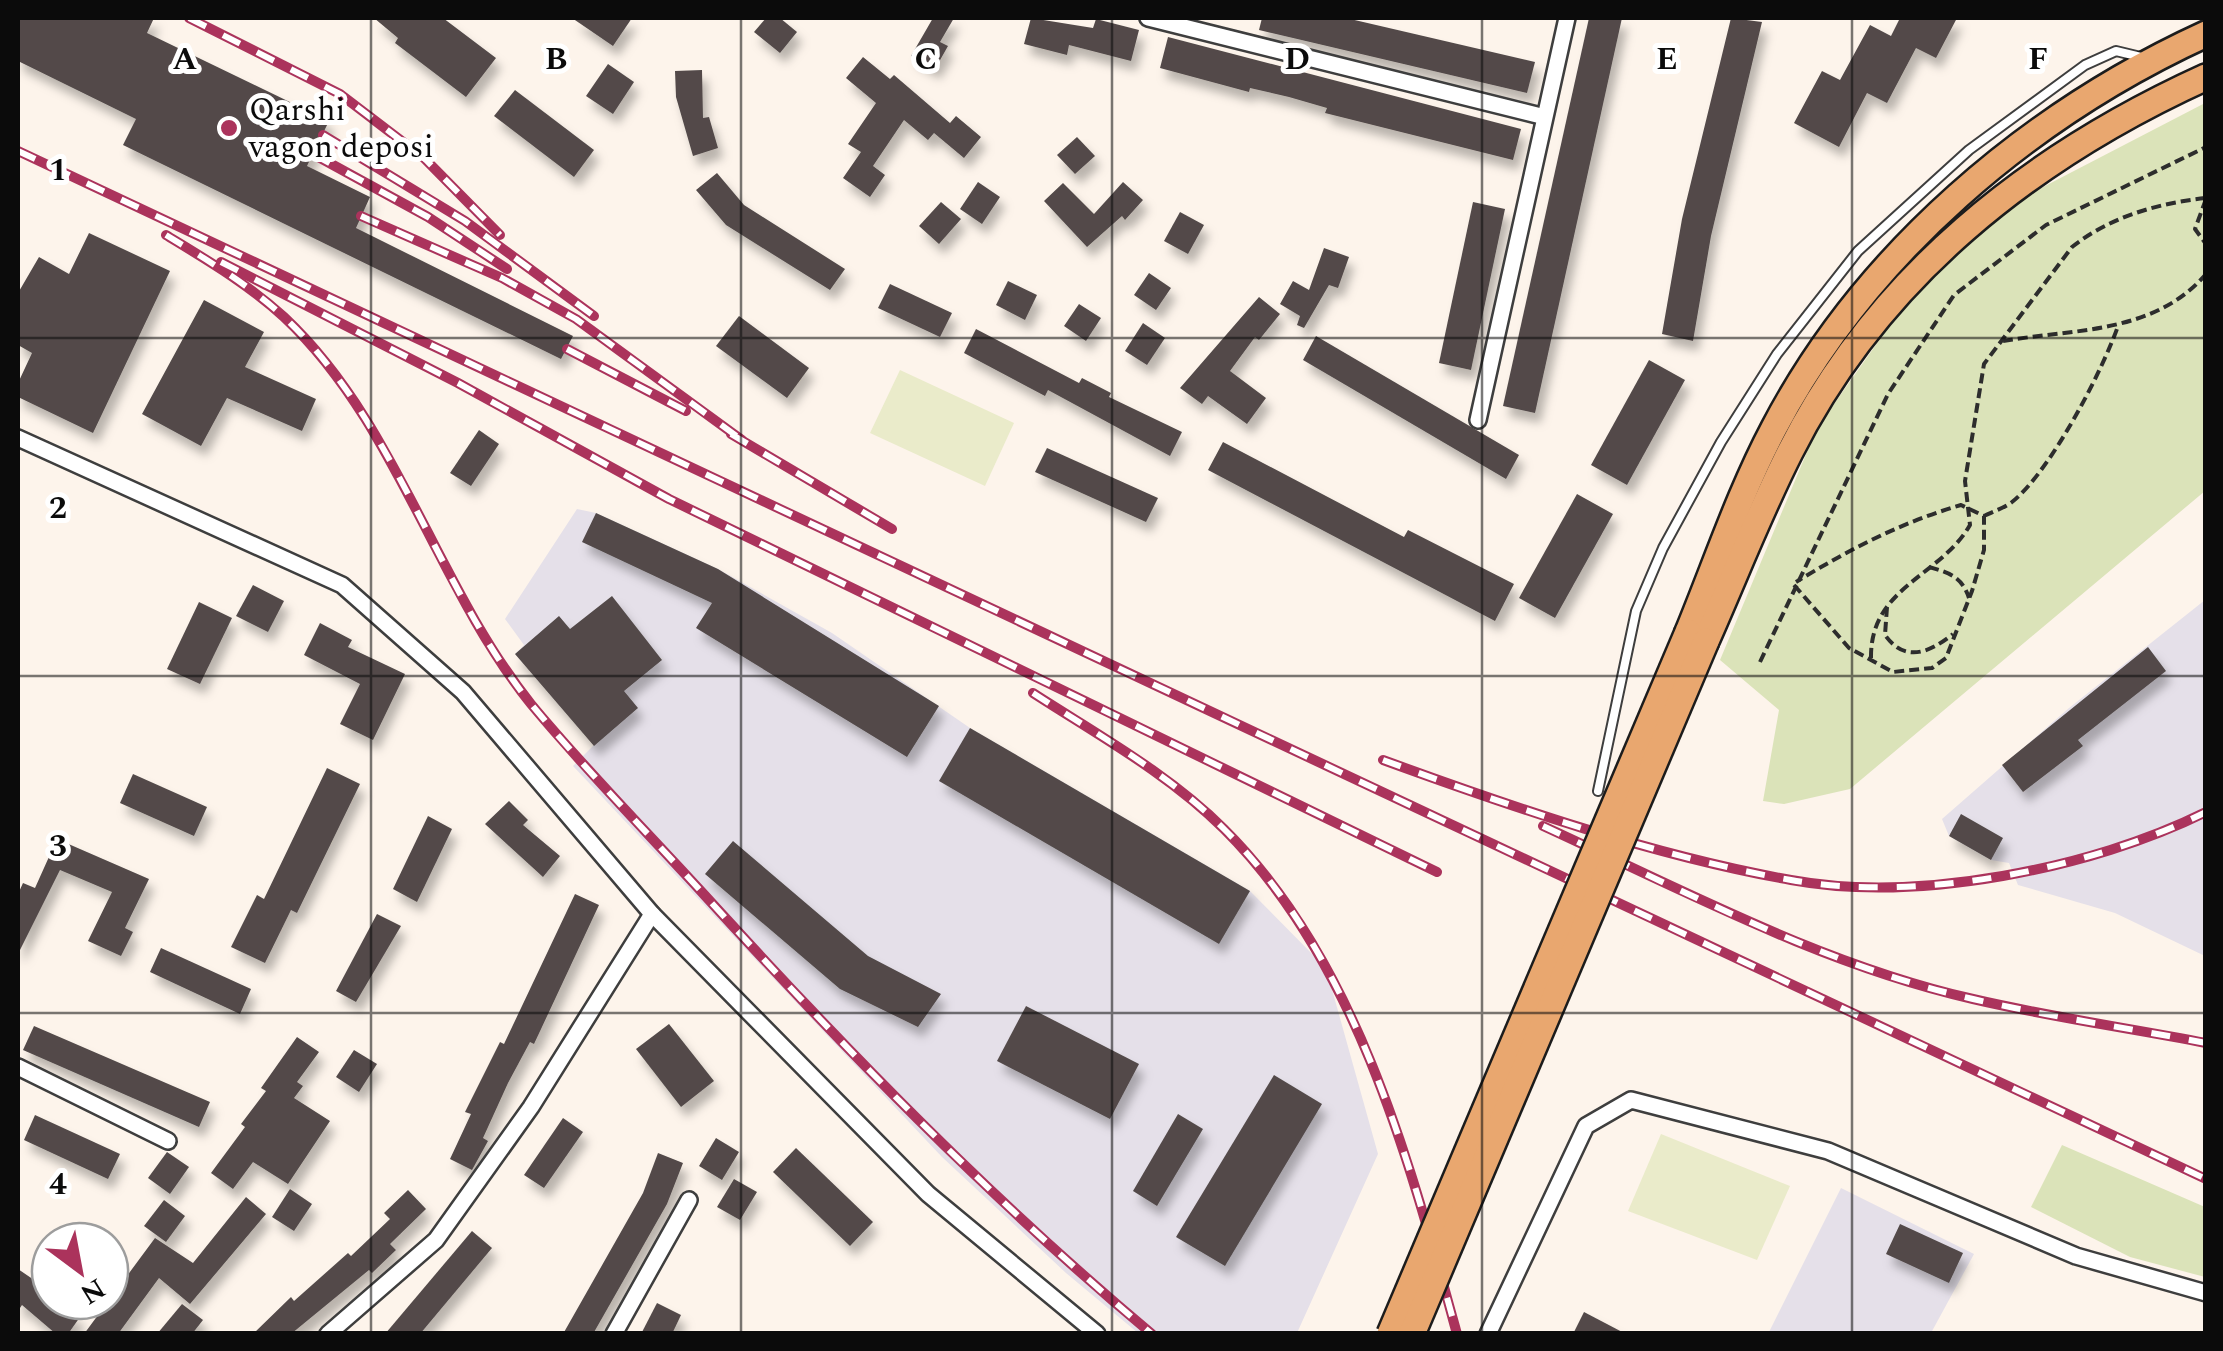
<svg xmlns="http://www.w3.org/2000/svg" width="2223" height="1351" viewBox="0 0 2223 1351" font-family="Spectral,serif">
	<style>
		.industrial { fill: #e5e0e9 }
		.green { fill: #dbe3b9 }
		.pitch { fill: #eaebca }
		.building { fill: #524a49; filter: url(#shadow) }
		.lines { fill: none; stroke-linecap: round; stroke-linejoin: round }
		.service-casing { stroke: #3e3e3e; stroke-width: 12 }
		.minor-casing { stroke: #3e3e3e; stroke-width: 20 }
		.primary-casing { stroke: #1c1c1c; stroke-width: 30 }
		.path { stroke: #2d2d2d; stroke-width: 4; stroke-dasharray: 10 5; stroke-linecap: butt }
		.service { stroke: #fff; stroke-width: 8 }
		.minor { stroke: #fff; stroke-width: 15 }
		.primary { stroke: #e9a76f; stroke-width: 25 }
		.rail-casing { stroke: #ab335c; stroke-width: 10 }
		.rail { stroke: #fff; stroke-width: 6; stroke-dasharray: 19; stroke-linecap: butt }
		.primary-bridge-casing { stroke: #1c1c1c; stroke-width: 30; stroke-linecap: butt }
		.primary-bridge { stroke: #e9a76f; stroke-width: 25 }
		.grid { fill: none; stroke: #0b0b0b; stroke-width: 2.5; stroke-opacity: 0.55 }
		.poi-dot { fill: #ab335c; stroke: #fff; stroke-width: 4 }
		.labels { text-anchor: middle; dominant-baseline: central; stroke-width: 10; stroke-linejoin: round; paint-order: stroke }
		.poi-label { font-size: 32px; fill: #0b0b0b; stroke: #fff; text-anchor: start }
		.grid-label { font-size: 32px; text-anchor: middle; font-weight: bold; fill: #0b0b0b; stroke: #fff; stroke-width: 10; stroke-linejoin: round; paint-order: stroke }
	</style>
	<defs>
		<filter id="shadow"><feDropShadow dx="5.5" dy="10" stdDeviation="5" flood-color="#0004"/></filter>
	</defs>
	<rect width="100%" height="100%" fill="#fdf4eb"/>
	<g class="industrial">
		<path d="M577 509 596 513 718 569 832 633 970 728 1250 891 1326 968 1378 1154 1297 1333H1138L1066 1273 942 1157 573 766 594 745 515 654 524 645 505 619Z"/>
		<path d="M2205 600V956L2115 913 2018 885 2009 863 1991 860 1949 836 1942 819 2069 708Z"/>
		<path d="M1841 1188 1974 1254 1931 1333 1768 1334Z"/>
	</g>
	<g class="green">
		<path d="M2205 103V491L1850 789 1784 804 1763 801 1779 710 1720 660 1817 428 1909 298 2020 199Z"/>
		<path d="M2062 1145 2205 1207V1277L2130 1257 2031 1207Z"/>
	</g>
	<g class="pitch">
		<path d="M900 370 1014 423 985 486 870 433Z"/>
		<path d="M1661 1134 1790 1186 1757 1260 1628 1211Z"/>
	</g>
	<g class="building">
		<path d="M18 18H154L147 33 329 121 307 166 370 197 356 228 573 336 561 359 123 145 136 119 18 61Z"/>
		<path d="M374 18H443L496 58 466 97 395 43 398 38Z"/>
		<path d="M572 18H632L613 46Z"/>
		<path d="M766 18H780L797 32 780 53 754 32Z"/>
		<path d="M933 18H954L940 42 948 46 935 69 911 56Z"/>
		<path d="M1031 18 1093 28 1096 19 1139 30 1131 61 1069 45 1067 55 1024 44Z"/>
		<path d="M1262 18H1346L1535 62 1527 93 1259 30Z"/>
		<path d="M1589 18H1622L1535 413 1503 406Z"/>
		<path d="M1731 18 1762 22 1711 236 1693 341 1662 334 1682 219Z"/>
		<path d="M1900 18H1957L1936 58 1916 48 1887 103 1867 93 1839 147 1794 123 1822 71 1840 80 1870 25 1891 36Z"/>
		<path d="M1168 37 1521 129 1513 160 1325 113 1327 108 1289 97 1250 88 1249 92 1160 68Z"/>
		<path d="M863 57 890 79 894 75 950 123 956 116 981 137 964 158 934 133 928 140 904 120 873 166 885 175 870 197 843 178 861 152 848 144 876 103 846 78Z"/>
		<path d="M608 64 634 82 613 114 586 96Z"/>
		<path d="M702 70 703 118 709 117 718 148 693 156 676 97 675 71Z"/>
		<path d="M515 90 594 150 574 177 494 116Z"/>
		<path d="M1077 137 1095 156 1075 174 1057 155Z"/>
		<path d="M717 173 744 205 845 269 830 290 726 225 696 190Z"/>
		<path d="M978 182 1000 197 982 224 960 209Z"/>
		<path d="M1123 182 1143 200 1125 220 1122 216 1087 247 1044 201 1063 183 1094 214Z"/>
		<path d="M941 202 961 219 939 244 919 226Z"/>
		<path d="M1473 202 1505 209 1471 370 1439 363Z"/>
		<path d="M1180 212 1204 225 1188 254 1164 241Z"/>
		<path d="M89 233 170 271 93 433 18 397V383L32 353 18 345V293L39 257 69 274Z"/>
		<path d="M1324 248 1349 257 1338 288 1329 285 1304 328 1297 325 1300 316 1280 304 1293 281 1309 290Z"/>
		<path d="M1149 273 1171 288 1156 310 1134 295Z"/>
		<path d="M1008 281 1037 295 1025 320 996 305Z"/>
		<path d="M890 284 952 313 940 337 878 308Z"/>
		<path d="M1259 297 1280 314 1259 340 1255 337 1230 371 1266 398 1247 424 1208 396 1202 404 1180 388Z"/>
		<path d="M204 300 264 332 245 367 316 399 302 431 227 398 201 446 142 414Z"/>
		<path d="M1079 304 1101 318 1086 341 1064 326Z"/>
		<path d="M739 316 809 368 787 398 716 346Z"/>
		<path d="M1143 323 1165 338 1147 365 1125 351Z"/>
		<path d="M976 329 1079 383 1082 378 1111 393 1109 397 1182 432 1170 456 1048 390 1045 396 964 353Z"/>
		<path d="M1316 336 1519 455 1506 479 1303 360Z"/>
		<path d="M1649 360 1685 380 1627 485 1591 465Z"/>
		<path d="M479 430 499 444 471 486 450 473Z"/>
		<path d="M1223 442 1404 537 1408 530 1514 584 1495 621 1208 470Z"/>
		<path d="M1047 448 1158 498 1146 522 1035 472Z"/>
		<path d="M1577 494 1613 514 1555 618 1519 598Z"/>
		<path d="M596 513 718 569 939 706 907 757 696 628 712 603 582 542Z"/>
		<path d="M253 585 284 601 268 632 236 616Z"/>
		<path d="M612 596 662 660 624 691 638 708 594 746 515 654 559 616 570 629Z"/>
		<path d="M199 602 232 618 200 684 167 669Z"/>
		<path d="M320 623 352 640 348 647 405 674 373 740 340 724 360 684 304 655Z"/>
		<path d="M2148 647 2166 671 2078 740 2083 746 2023 792 2002 765Z"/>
		<path d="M970 728 1250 891 1219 944 939 781Z"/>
		<path d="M327 768 360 784 297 913 291 910 265 963 231 947 257 895 264 899Z"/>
		<path d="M133 774 207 807 194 836 120 803Z"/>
		<path d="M509 801 528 820 523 825 560 856 543 877 485 824Z"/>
		<path d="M1961 814 2003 838 1991 860 1949 836Z"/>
		<path d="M428 816 452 829 417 902 393 889Z"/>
		<path d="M57 839 149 879 125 928 133 932 121 956 88 941 112 892 60 870 18 954V894L23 883 35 888Z"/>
		<path d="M733 841 868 956 941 994 918 1027 840 989 705 874Z"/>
		<path d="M575 894 599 905 534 1044 530 1042 508 1083 483 1138 488 1141 472 1170 450 1159 471 1114 465 1112 500 1042 504 1044Z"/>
		<path d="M377 914 401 926 356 1002 336 991Z"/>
		<path d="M161 948 251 989 240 1014 150 972Z"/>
		<path d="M1026 1006 1139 1064 1110 1119 997 1061Z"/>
		<path d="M669 1024 714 1081 681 1107 636 1049Z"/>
		<path d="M34 1026 210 1102 199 1127 23 1050Z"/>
		<path d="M297 1037 319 1052 297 1082 303 1086 294 1098 330 1121 288 1184 253 1162 233 1189 211 1173 245 1127 241 1124 266 1091 261 1088Z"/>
		<path d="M354 1050 377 1064 359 1092 336 1077Z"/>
		<path d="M1274 1075 1322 1104 1225 1266 1176 1237Z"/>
		<path d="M1178 1114 1203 1129 1157 1206 1133 1191Z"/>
		<path d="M35 1115 120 1154 108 1179 24 1140Z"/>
		<path d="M563 1118 583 1132 544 1188 524 1175Z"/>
		<path d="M716 1138 739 1152 722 1180 699 1166Z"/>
		<path d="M796 1148 873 1222 850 1246 773 1172Z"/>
		<path d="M167 1152 189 1167 170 1194 148 1178Z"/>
		<path d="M658 1153 683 1163 667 1204 593 1334H563L643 1193Z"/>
		<path d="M734 1179 757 1192 740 1220 717 1207Z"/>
		<path d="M290 1189 312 1204 294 1231 272 1217Z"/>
		<path d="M408 1190 426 1209 390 1244 396 1250 372 1273 369 1270 291 1334H253L291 1297 294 1301 348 1253 351 1256 390 1219 384 1213Z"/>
		<path d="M246 1197 266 1214 190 1304 159 1278 118 1334H84L155 1238 193 1263Z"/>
		<path d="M164 1200 185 1216 166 1242 144 1226Z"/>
		<path d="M1900 1224 1963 1253 1949 1283 1886 1254Z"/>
		<path d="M472 1231 492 1248 420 1334H385Z"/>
		<path d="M18 1269 37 1282 34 1286 50 1301 80 1317 68 1334H56L22 1305 18 1311Z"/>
		<path d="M657 1303 681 1315 672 1334H641Z"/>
		<path d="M182 1304 203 1320 192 1334H157Z"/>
		<path d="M1584 1312 1626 1334H1573Z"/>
	</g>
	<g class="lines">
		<g class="service-casing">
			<path id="service" d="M1598 791 1636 611 1663 548 1721 442 1777 354 1858 251 1969 150 2085 65 2116 51 2145 58"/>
		</g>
		<g class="minor-casing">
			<g id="minor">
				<path d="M1148 18 1541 116"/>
				<path d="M1478 420 1567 18"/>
				<path d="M18 438 342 585 463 692 652 914 928 1194 1097 1334"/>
				<path d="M18 1067 168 1141"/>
				<path d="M328 1334 436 1240 531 1107 652 914"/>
				<path d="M614 1334 689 1200"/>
				<path d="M1488 1334 1586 1126 1631 1100 1828 1151 2076 1256 2206 1293"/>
			</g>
		</g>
		<g class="primary-casing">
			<g id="primary">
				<path d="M1688 632C1716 564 1740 492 1774 428 1865 254 2029 115 2206 34"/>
				<path d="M1706 641C1734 578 1759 513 1790 452 1878 277 2030 157 2206 77"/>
			</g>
		</g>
		<g class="path">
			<path d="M2206 199 2195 229 2206 244"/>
			<path d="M2003 341C2073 329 2155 334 2206 274"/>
			<path d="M1984 516C1992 512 2004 508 2012 502 2050 472 2102 372 2118 326"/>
			<path d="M1929 567C1950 573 1962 577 1969 598"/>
			<path d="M1794 585 1849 648 1893 672 1932 668 1946 658 1972 591 1984 550V516L1961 505C1900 523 1850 549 1796 582"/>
			<path d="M1887 607 1885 635C1905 663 1929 653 1953 634"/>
			<path d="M1871 658C1870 587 1940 577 1970 525L1965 481 1984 364 2072 247C2110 217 2158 203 2206 198"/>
			<path d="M1760 662 1888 394 1954 295 2046 225 2206 147"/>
		</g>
		<use href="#service" class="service"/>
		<use href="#minor" class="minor"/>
		<use href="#primary" class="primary"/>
		<g class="rail-casing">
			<g id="rail">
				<path d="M189 18 340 94 424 158 500 235"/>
				<path d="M323 135 465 221 594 316"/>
				<path d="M18 151 2206 1179"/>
				<path d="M313 154 428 217 507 269"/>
				<path d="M361 216 502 278 576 319 742 440"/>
				<path d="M166 235C207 260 248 284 284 317 397 423 435 584 531 704 584 768 643 828 699 889 841 1045 989 1198 1152 1334"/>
				<path d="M221 262 458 383 669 499 1437 872"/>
				<path d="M567 349 686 411"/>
				<path d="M731 434 892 529"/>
				<path d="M1033 693C1098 735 1169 774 1224 829 1356 960 1409 1159 1457 1334"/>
				<path d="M1383 760C1512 807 1655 856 1791 880 1917 903 2091 869 2206 812"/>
				<path d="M1543 826C1683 890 1823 965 1973 999 2050 1017 2129 1028 2206 1043"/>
			</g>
		</g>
		<use href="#rail" class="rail"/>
		<g class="primary-bridge-casing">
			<g id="primary-bridge">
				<path d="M1390 1334 1688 632"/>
				<path d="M1412 1334 1706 641"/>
			</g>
		</g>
		<use href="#primary-bridge" class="primary-bridge"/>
	</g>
	<path class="grid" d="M371 18V1334M741 18V1334M1112 18V1334M1482 18V1334M1852 18V1334M18 338H2206M18 676H2206M18 1013H2206"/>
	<circle class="poi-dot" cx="229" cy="128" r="10"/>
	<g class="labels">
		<g class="poi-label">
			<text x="249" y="110">Qarshi<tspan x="249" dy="37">vagon deposi</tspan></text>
		</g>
	</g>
	<g class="grid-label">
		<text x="185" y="69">A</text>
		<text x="556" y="69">B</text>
		<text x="926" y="69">C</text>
		<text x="1297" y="69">D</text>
		<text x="1667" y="69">E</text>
		<text x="2038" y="69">F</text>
		<text x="58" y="180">1</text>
		<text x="58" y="518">2</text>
		<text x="58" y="856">3</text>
		<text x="58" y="1194">4</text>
	</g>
	<rect width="2223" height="1351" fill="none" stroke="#0b0b0b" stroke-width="40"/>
	<g transform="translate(80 1271) rotate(148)"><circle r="48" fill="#ffffff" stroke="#9d9d9d" stroke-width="2.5"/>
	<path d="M0-8L18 38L0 25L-18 38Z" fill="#ab335c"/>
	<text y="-15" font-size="28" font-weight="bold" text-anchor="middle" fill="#0b0b0b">N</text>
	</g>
</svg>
